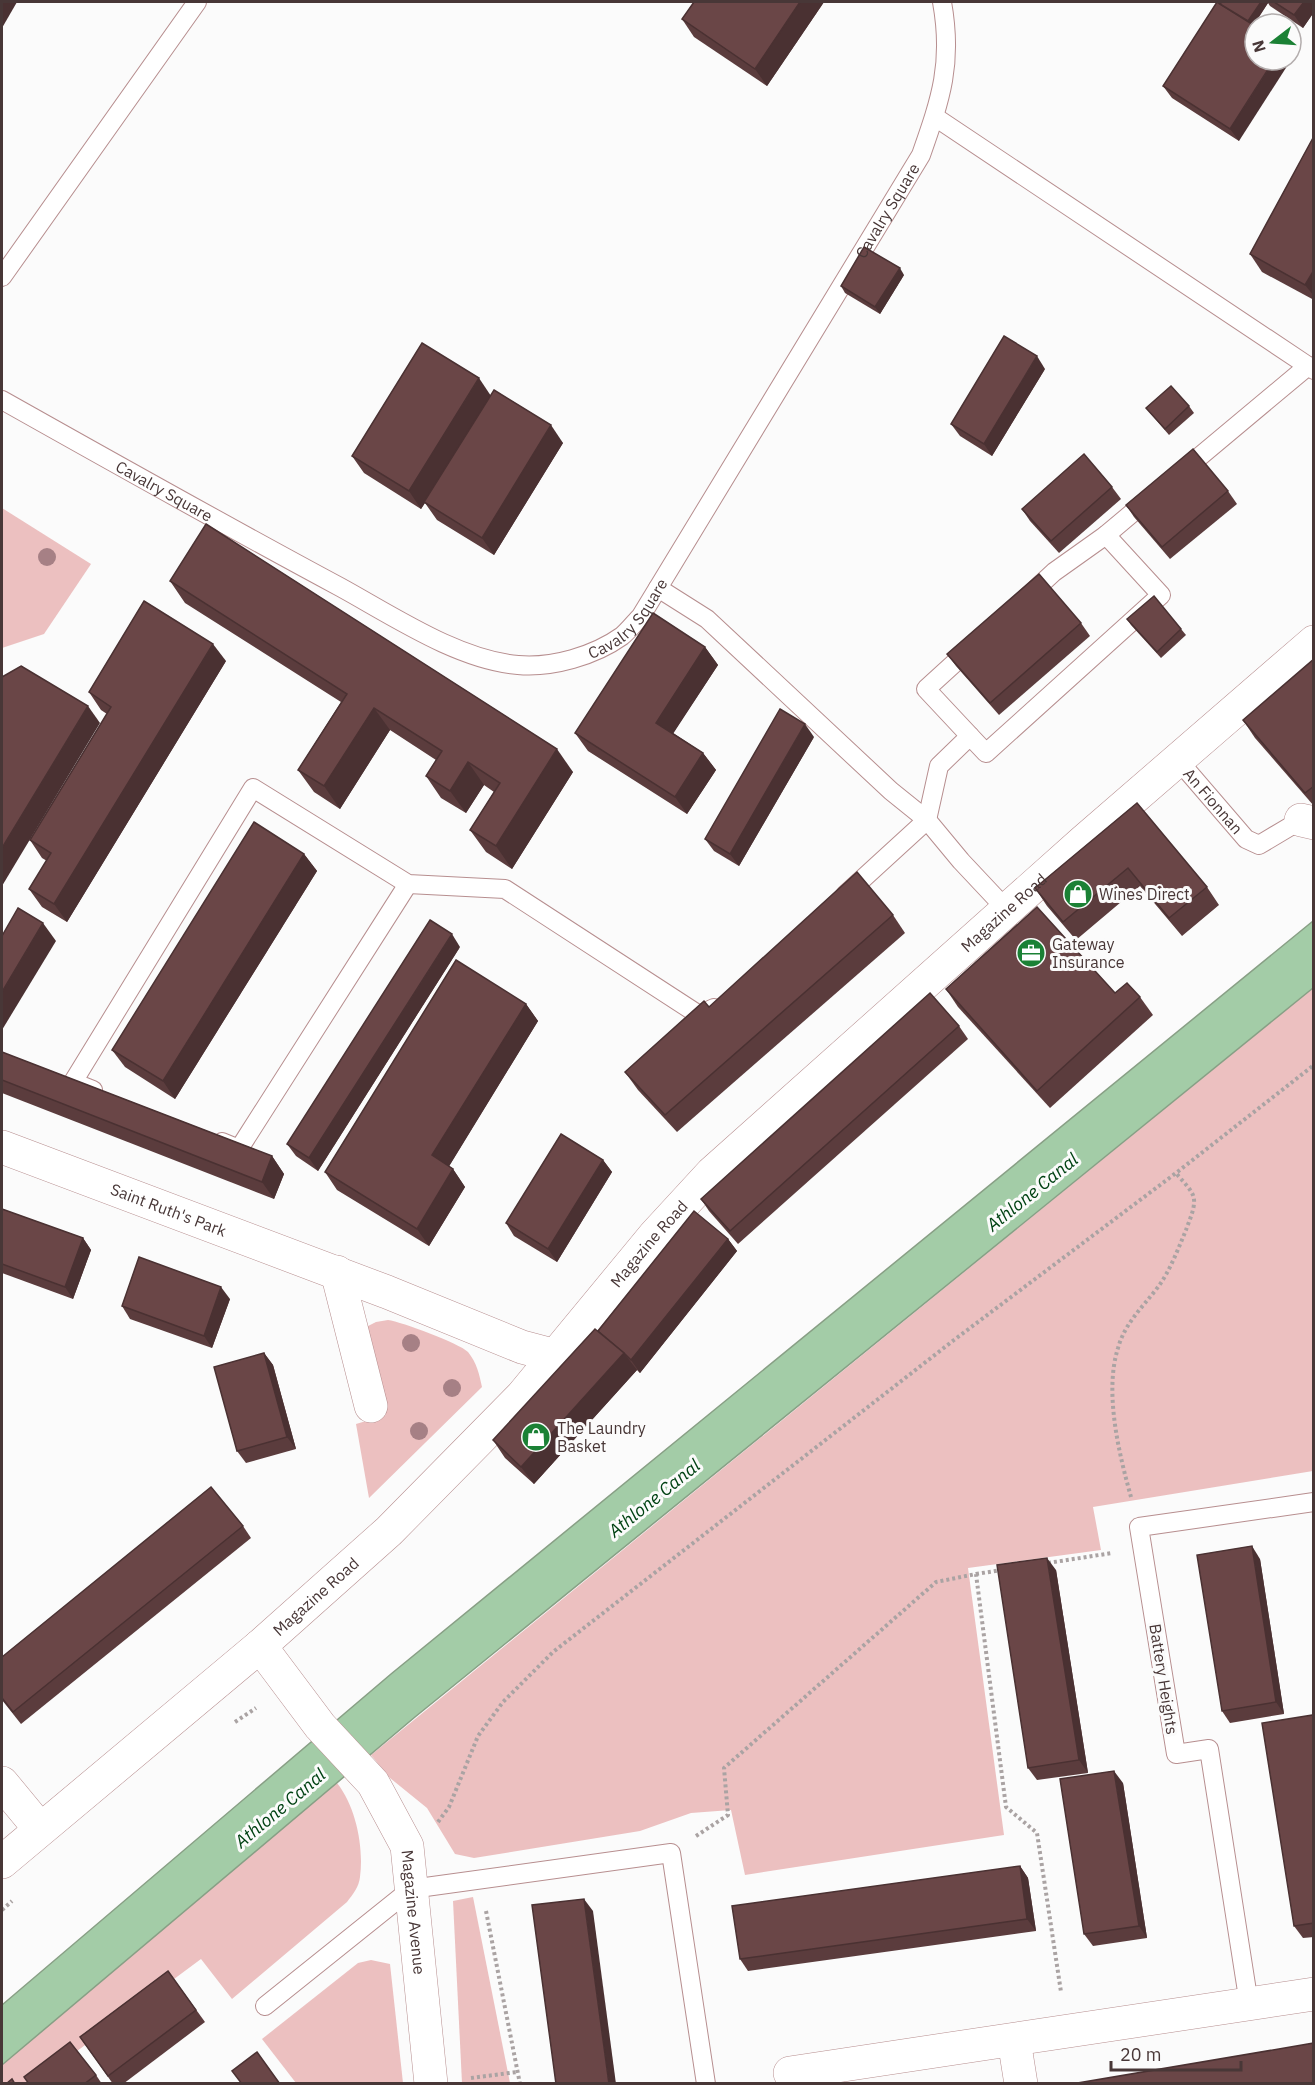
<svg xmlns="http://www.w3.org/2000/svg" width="1315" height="2085" viewBox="0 0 1315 2085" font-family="'IBM Plex Sans',sans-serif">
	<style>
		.green { fill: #ecc0c0 }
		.water { fill: #a3cca7; stroke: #889f85; stroke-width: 1.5 }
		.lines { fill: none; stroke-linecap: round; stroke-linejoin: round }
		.service-casing { stroke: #b78e8f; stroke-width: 20 }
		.minor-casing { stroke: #b78e8f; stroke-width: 34 }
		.path { stroke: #aaa3a3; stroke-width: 4; stroke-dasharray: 3 3; stroke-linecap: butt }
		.service { stroke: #fff; stroke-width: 18 }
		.minor { stroke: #fff; stroke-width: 33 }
		.tree { fill: #a68085 }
		.wall { fill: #5b3c3d }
		.shaded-wall { fill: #4a3132 }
		.building { fill: #6a4647; stroke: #4a3132; stroke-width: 1.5 }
		.labels { text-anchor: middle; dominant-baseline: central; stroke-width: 6; stroke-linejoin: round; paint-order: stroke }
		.street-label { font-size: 16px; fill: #483737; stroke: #fbfbfb }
		.poi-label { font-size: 16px; fill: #483737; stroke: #fbfbfb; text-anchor: start }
		.water-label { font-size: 18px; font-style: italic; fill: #004213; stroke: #fbfbfb }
	</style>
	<rect width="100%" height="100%" fill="#fbfbfb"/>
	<g class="green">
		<path d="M2 508 91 564 44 634 2 648Z"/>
		<path d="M1313 988V1471L1093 1507 1101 1550 968 1568 1004 1835 745 1875 731 1810 691 1813 640 1831 474 1858 455 1854 427 1808 390 1778 371 1755Z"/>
		<path d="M388 1320C402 1322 459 1343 468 1352 477 1363 479 1374 482 1387L369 1498 356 1424 386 1415 368 1344 366 1327 376 1322Z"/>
		<path d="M337 1783C356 1807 364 1847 360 1877 359 1887 353 1894 347 1902L232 1999 201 1959 34 2083 2 2084V2065Z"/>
		<path d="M473 1897 510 2083H462L453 1901Z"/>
		<path d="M371 1960 390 1964 403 2083H296L262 2039 358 1963Z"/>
	</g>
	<path class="water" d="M1313 921V988L415 1717 2 2065V2005L391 1674Z"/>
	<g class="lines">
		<g class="service-casing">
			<g id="service">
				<path d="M935 117 1314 370"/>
				<path d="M2 277 197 2"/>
				<path id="s1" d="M2 400C114 463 226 526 340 587 393 616 458 660 518 665 552 668 594 656 622 636 629 630 635 622 641 616L921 155C941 98 953 63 942 2"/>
				<path d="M1180 473 1308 366"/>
				<path d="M658 588 707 619 891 791 927 820 961 861 1007 910"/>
				<path d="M1027 597 1054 572 1106 535"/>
				<path d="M970 736 926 689 971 648"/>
				<path id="s2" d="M1178 760 1246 839 1259 845 1301 820"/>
				<path d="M845 895 927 820 939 766 970 736 986 753 1161 595 1106 535 1150 498"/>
				<path d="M93 1090 73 1082 253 788 408 884 505 889 699 1015 714 1008"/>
				<path d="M222 1142 239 1149 408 884"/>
				<path d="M1249 2004 1209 1749 1176 1754 1139 1527 1314 1502"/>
				<path d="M265 2006 411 1889 671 1853 706 2084"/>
			</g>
		</g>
		<g class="minor-casing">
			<g id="minor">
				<path d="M1301 820 1314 823"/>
				<path id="s3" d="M2 1147 387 1292 522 1347 556 1356"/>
				<path d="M337 1272 371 1406"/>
				<path id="s4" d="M260 1646 320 1726 373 1783 407 1846 431 2084"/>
				<path d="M2 1783 40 1829"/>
				<path id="s5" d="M2 1862 260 1646 389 1531 522 1396 654 1236 712 1173 1084 841 1314 642"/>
				<path d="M1014 2040 1021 2084"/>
				<path d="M790 2073 1314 1994"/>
			</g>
		</g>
		<g class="path">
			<path d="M1131 1497C1119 1454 1104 1392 1118 1348 1125 1323 1142 1308 1158 1287 1170 1271 1178 1249 1186 1230 1189 1221 1195 1209 1194 1199 1193 1190 1181 1180 1176 1173"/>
			<path d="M1048 1563 1112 1553"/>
			<path d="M976 1574 1002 1570"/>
			<path d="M235 1722 256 1708"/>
			<path d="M438 1822 449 1807 478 1736 503 1702 553 1652 954 1340 1176 1173 1314 1065"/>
			<path d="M696 1836 728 1815 724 1768 936 1582 976 1574 1006 1807 1037 1833 1061 1992"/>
			<path d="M2 1910 12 1901"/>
			<path d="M486 1911 520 2084"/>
			<path d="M471 2078 517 2072"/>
		</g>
		<use href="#service" class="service"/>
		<use href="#minor" class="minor"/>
	</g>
	<g class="tree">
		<circle cx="47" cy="557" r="9"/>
		<circle cx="411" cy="1343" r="9"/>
		<circle cx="452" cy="1388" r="9"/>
		<circle cx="419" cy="1431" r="9"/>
	</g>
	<g class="wall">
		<path d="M694 2H824L767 86 694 37 682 19Z"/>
		<path d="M1222 2H1314V12L1303 28 1270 6 1268 3 1254 25 1239 141 1172 98 1163 86Z"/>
		<path d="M1314 136V300L1262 272 1250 254Z"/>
		<path d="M904 275 880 314 845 293 841 286Z"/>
		<path d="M1045 369 992 456 960 436 951 424Z"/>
		<path d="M491 395 563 443 494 555 437 520 425 503 421 509 364 473 352 456Z"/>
		<path d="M1189 406 1194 413 1169 435 1146 408Z"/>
		<path d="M1112 487 1121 499 1059 553 1030 521 1022 509Z"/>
		<path d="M1228 491 1237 504 1170 559 1134 517 1126 505Z"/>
		<path d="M170 581 573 772 512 869 486 852 470 830 494 792 484 785 466 813 441 798 426 776 436 760 390 730 340 809 314 792 298 770 341 702 185 603Z"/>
		<path d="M1127 619 1181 629 1186 635 1161 658 1131 625Z"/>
		<path d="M1081 623 1090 636 999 715 956 666 947 654Z"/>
		<path d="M705 647 718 665 673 733 703 753 716 770 687 814 588 751 575 733Z"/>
		<path d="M1314 659V806L1255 738 1243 720Z"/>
		<path d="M226 661 67 922 42 907 29 889 47 861 42 858 30 840 107 714 101 710 89 692Z"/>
		<path d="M814 737 739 866 714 851 705 839Z"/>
		<path d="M1137 803 1207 887 1219 905 1182 936 1140 886 1076 940 1047 906 1035 888Z"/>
		<path d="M304 854 317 871 175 1099 125 1067 112 1050Z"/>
		<path d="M893 915 905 933 677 1132 638 1090 625 1072 709 1007Z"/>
		<path d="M460 947 318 1171 296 1156 287 1144Z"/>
		<path d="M946 989 1115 993 1140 997 1153 1015 1050 1108 958 1007Z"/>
		<path d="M526 1004 538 1021 449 1166 453 1169 465 1187 429 1246 337 1190 325 1172Z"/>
		<path d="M959 1026 968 1039 738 1244 709 1211 701 1199Z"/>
		<path d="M2 1052 272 1156 284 1174 274 1199 2 1093Z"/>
		<path d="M603 1160 612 1172 557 1262 514 1236 506 1223Z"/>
		<path d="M2 1209 83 1238 91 1250 73 1299 2 1273Z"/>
		<path d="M728 1239 737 1251 640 1373 637 1370 534 1484 505 1458 493 1440Z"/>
		<path d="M230 1299 212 1348 130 1319 122 1306Z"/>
		<path d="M264 1353 273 1365 296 1449 246 1463 237 1451Z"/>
		<path d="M243 1526 251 1538 21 1724 2 1700V1657Z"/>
		<path d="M1260 1559 1284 1714 1230 1723 1222 1711Z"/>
		<path d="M1056 1570 1088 1773 1037 1780 1028 1768Z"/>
		<path d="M1313 1715 1314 1937 1303 1938 1294 1926Z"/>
		<path d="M1123 1783 1147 1938 1093 1946 1084 1934Z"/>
		<path d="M1020 1866 1028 1878 1036 1931 748 1971 740 1959Z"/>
		<path d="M168 1971 205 2022 123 2084H113L80 2037Z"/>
		<path d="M96 2075 102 2084H29Z"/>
	</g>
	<g class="shaded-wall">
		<path d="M2 2H17L2 28Z"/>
		<path d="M800 2H824L767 86 755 69Z"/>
		<path d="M1261 2H1267L1268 3 1251 28 1247 22Z"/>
		<path d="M1304 2H1314V12L1303 28 1294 15Z"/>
		<path d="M1274 60H1291L1239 141 1230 129Z"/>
		<path d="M900 268 904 275 880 314 875 307Z"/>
		<path d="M1314 270V296L1305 285Z"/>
		<path d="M1037 356 1045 369 992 456 984 444Z"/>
		<path d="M479 378 491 396 421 509 409 491Z"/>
		<path d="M551 425 563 443 494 555 482 538Z"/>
		<path d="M213 644 226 661 67 922 54 904Z"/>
		<path d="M705 647 718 665 669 740 656 723Z"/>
		<path d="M88 706 100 723 2 886V848Z"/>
		<path d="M374 708 390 730 340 809 324 786Z"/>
		<path d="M805 724 814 737 739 866 730 854Z"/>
		<path d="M557 749 573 772 512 869 496 846Z"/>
		<path d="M703 753 716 770 687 814 675 797Z"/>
		<path d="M468 762 484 785 466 813 450 791Z"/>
		<path d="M304 854 317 871 175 1099 163 1081Z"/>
		<path d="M43 923 56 941 2 1030V992Z"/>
		<path d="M452 934 460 947 318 1171 309 1158Z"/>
		<path d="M526 1004 538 1021 445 1173 432 1155Z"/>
		<path d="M272 1156 284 1174 274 1199 262 1182Z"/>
		<path d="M603 1160 612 1172 557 1262 548 1249Z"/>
		<path d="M453 1169 465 1187 429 1246 417 1229Z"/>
		<path d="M83 1238 91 1250 73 1299 65 1287Z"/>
		<path d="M728 1239 737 1251 640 1373 631 1360Z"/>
		<path d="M221 1287 230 1299 212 1348 204 1336Z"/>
		<path d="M264 1353 273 1365 296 1449 287 1437Z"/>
		<path d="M624 1353 637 1370 534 1484 521 1467Z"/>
		<path d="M1252 1546 1260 1559 1284 1714 1276 1702Z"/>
		<path d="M1047 1558 1056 1570 1088 1773 1079 1760Z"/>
		<path d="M1114 1771 1123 1783 1147 1938 1139 1926Z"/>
		<path d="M1020 1866 1028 1878 1036 1931 1027 1919Z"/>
		<path d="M584 1899 593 1911 616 2084H609Z"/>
	</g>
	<g class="building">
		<path d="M694 2H800L755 69 682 19Z"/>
		<path d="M1217 2 1255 26V60H1274L1230 129 1163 86Z"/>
		<path d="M1222 2H1261L1248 21 1220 4Z"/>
		<path d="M1274 2H1304L1294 15Z"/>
		<path d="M1314 136V270L1305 285 1250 254Z"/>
		<path d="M864 247 900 268 875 307 841 286Z"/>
		<path d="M1004 336 1037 356 984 444 951 424Z"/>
		<path d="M422 343 479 378 409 491 352 456Z"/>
		<path d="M1171 386 1189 406 1165 429 1146 408Z"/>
		<path d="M494 390 551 425 482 538 424 502Z"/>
		<path d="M1193 449 1228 491 1162 547 1126 505Z"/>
		<path d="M1084 454 1112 487 1051 541 1022 509Z"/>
		<path d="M206 524 557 749 496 846 470 830 500 783 468 762 450 791 426 776 442 751 374 708 324 786 298 770 347 694 170 581Z"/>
		<path d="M1039 574 1081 623 990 703 947 654Z"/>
		<path d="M1154 596 1181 629 1157 652 1127 619Z"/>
		<path d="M144 601 213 644 54 904 29 889 51 853 30 840 111 707 89 692Z"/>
		<path d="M653 613 705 647 656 723 703 753 675 797 575 733Z"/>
		<path d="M1314 659V786L1305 793 1243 720Z"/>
		<path d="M21 666 88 706 2 848V677Z"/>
		<path d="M780 709 805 724 730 854 705 839Z"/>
		<path d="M1137 803 1207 887 1169 918 1128 868 1063 922 1035 888Z"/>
		<path d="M254 822 304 854 163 1081 112 1050Z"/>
		<path d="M857 872 893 915 665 1115 625 1072 704 1001 709 1007Z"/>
		<path d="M1037 907 1115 993 1127 983 1140 997 1037 1091 946 989Z"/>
		<path d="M18 908 43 923 2 992V936Z"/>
		<path d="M430 920 452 934 309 1158 287 1144Z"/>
		<path d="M456 960 526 1004 432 1155 453 1169 417 1229 325 1172Z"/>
		<path d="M930 993 959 1026 730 1231 701 1199Z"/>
		<path d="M2 1052 272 1156 262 1182 2 1080Z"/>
		<path d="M561 1134 603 1160 548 1249 506 1223Z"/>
		<path d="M2 1209 83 1238 65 1287 2 1264Z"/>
		<path d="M694 1211 728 1239 631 1360 624 1353 598 1331Z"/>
		<path d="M139 1257 221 1287 204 1336 122 1306Z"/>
		<path d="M595 1329 624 1353 521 1467 493 1440Z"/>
		<path d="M264 1353 287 1437 237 1451 214 1367Z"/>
		<path d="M211 1487 243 1526 13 1712 2 1698V1657Z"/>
		<path d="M1252 1546 1276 1702 1222 1711 1197 1555Z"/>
		<path d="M1047 1558 1079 1760 1028 1768 997 1565Z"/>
		<path d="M1313 1715 1314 1923 1294 1926 1262 1723Z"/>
		<path d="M1114 1771 1139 1926 1084 1934 1060 1779Z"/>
		<path d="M1020 1866 1027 1919 740 1959 732 1906Z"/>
		<path d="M584 1899 609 2084H556L532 1905Z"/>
		<path d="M168 1971 196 2010 108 2076 80 2037Z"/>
		<path d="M70 2042 96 2075 84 2084H29L24 2077Z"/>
		<path d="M1314 2043V2084H1078V2083Z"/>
		<path d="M257 2052 280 2084H242L232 2071Z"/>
		<path d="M12 2079 15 2084H6Z"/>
	</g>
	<defs>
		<g id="shop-disc" transform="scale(1.5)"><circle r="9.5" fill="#1b8135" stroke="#fbfbfb"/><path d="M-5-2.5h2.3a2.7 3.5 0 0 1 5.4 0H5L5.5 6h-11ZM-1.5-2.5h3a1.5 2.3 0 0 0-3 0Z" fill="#fff"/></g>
		<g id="office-disc" transform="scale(1.5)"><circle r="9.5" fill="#1b8135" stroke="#fbfbfb"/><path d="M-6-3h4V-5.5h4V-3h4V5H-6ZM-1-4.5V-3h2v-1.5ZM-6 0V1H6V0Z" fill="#fff"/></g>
	</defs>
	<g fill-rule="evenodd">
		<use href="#shop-disc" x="1078" y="894"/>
		<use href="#office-disc" x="1031" y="953"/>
		<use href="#shop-disc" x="536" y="1437"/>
	</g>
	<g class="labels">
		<g class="street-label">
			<text stroke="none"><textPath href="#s1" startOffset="1194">Cavalry Square</textPath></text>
			<text stroke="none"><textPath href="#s1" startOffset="186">Cavalry Square</textPath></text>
			<text stroke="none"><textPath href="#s1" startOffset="708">Cavalry Square</textPath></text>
			<text stroke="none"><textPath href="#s2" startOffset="54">An Fionnan</textPath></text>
			<text stroke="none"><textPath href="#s5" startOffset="1383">Magazine Road</textPath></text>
			<text stroke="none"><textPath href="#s3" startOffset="178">Saint Ruth's Park</textPath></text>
			<text stroke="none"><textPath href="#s5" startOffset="897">Magazine Road</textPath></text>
			<text stroke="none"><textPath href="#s5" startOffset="411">Magazine Road</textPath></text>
			<text transform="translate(1164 1679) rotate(81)">Battery Heights</text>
			<text stroke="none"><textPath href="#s4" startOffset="316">Magazine Avenue</textPath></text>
		</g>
		<g class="poi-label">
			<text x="1099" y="894">Wines Direct</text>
			<text x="1052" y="944">Gateway<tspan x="1052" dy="18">Insurance</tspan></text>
			<text x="557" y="1428">The Laundry<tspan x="557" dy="18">Basket</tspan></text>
		</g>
		<g class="water-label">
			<text transform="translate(1032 1192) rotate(-39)">Athlone Canal</text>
			<text transform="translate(654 1498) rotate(-39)">Athlone Canal</text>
			<text transform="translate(280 1808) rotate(-40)">Athlone Canal</text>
		</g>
	</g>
	<rect width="1315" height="2085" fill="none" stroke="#483737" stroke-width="6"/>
	<g transform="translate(1273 42) rotate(253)"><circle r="28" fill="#fbfbfb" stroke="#b3adad" stroke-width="1.5"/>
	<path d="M0-4.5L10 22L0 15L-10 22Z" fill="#1b8135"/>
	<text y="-9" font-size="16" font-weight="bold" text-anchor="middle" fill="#483737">N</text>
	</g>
	<path d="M1111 2061v9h130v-9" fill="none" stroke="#483737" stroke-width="3"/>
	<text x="1120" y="2061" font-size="18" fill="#483737" stroke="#fbfbfb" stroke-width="4.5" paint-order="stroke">20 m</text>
</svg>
